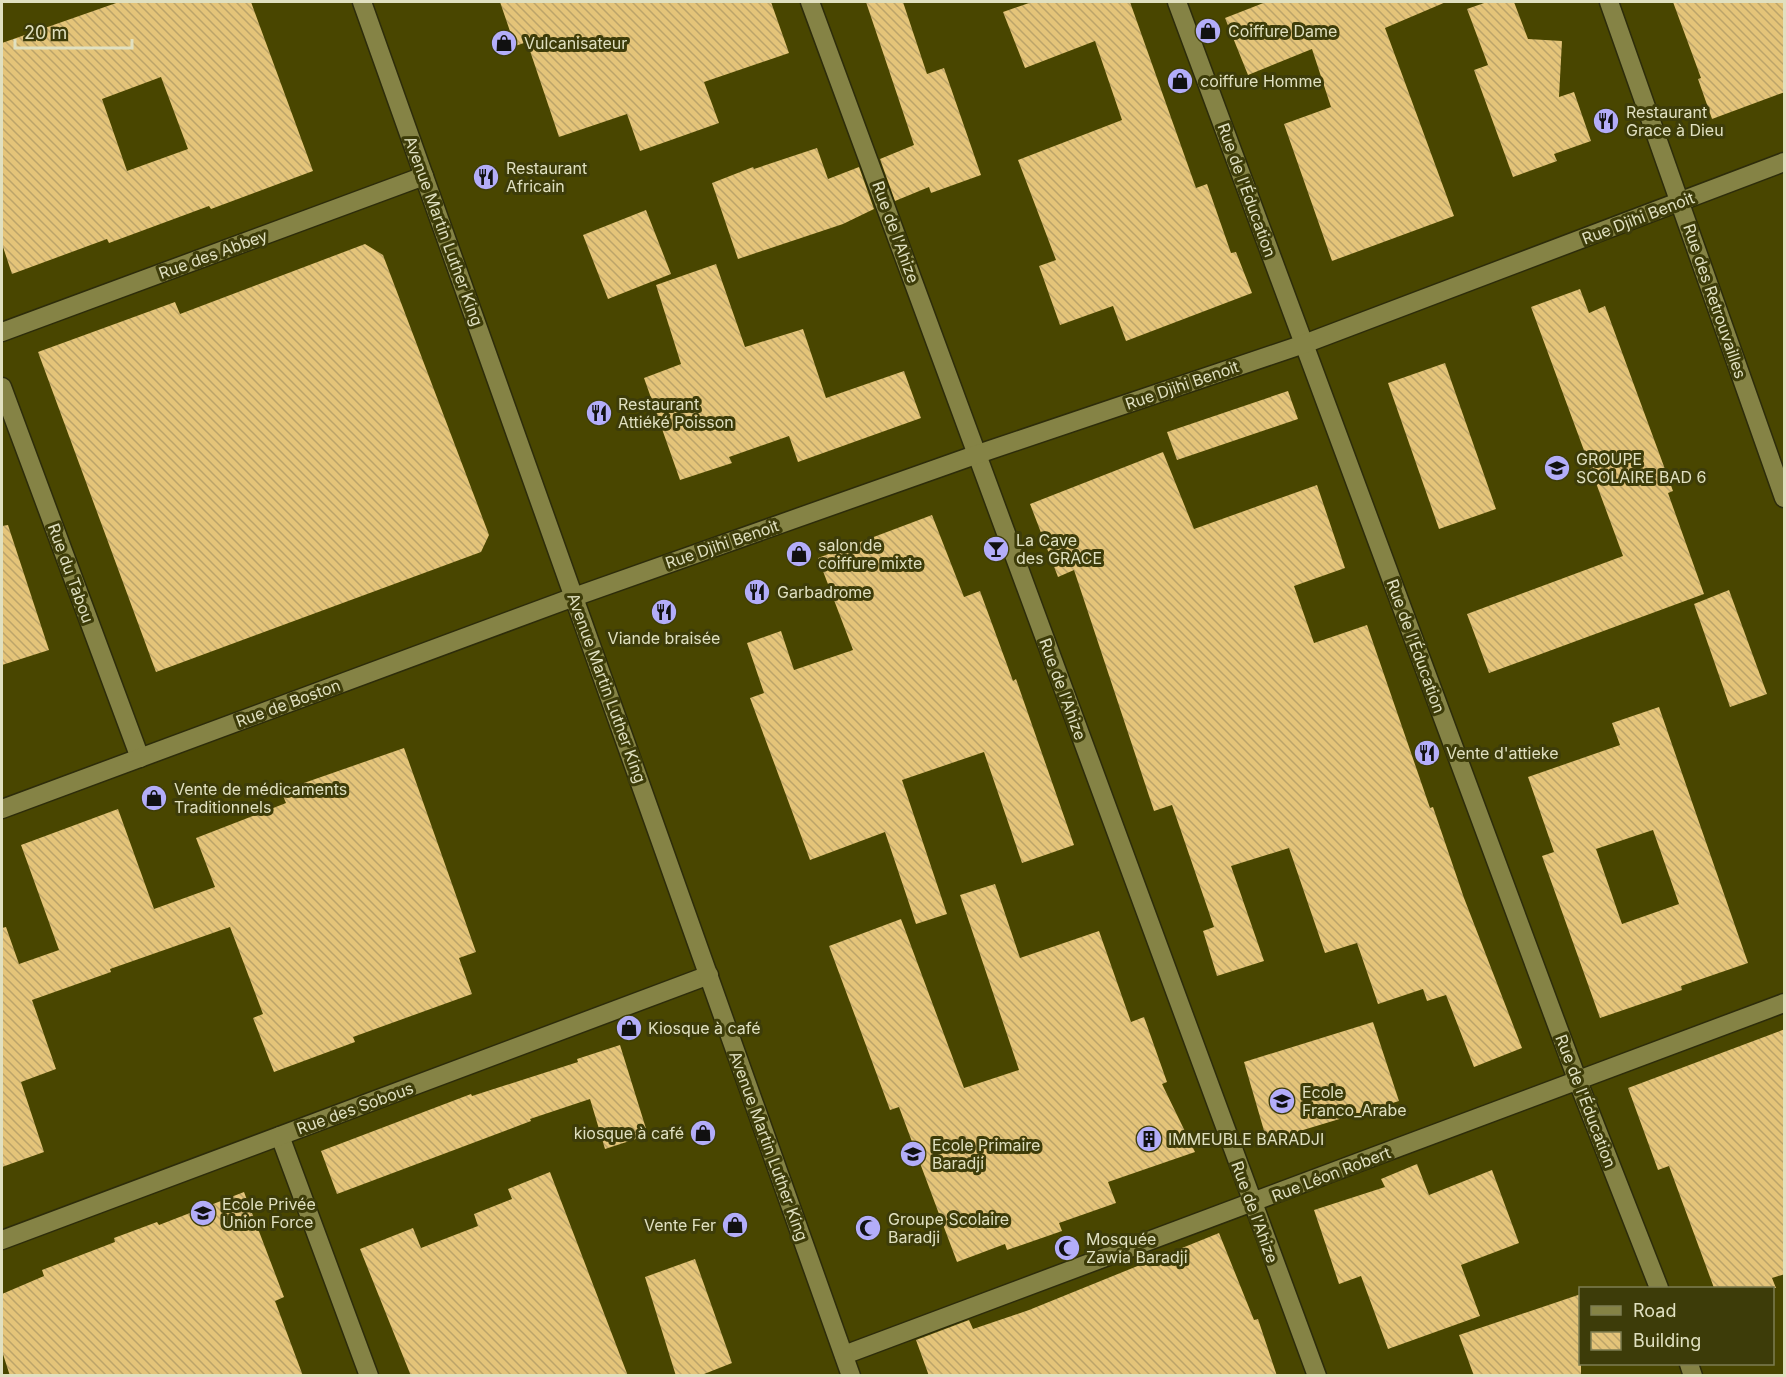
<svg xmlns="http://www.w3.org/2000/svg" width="1786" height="1377" viewBox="0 0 1786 1377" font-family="Inter,sans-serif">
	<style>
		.building { fill: url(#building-back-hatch); fill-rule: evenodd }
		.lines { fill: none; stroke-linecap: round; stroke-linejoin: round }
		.minor-casing { stroke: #2d2c0a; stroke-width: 21 }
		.tertiary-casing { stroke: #2d2c0a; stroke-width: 21 }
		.minor { stroke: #858345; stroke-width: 18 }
		.tertiary { stroke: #858345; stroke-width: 18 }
		.labels { text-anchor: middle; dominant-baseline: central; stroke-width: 6; stroke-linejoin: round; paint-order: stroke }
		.poi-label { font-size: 16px; fill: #e0e0c0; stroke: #3d3c09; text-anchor: start }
		.street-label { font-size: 16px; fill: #e0e0c0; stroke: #3d3c09 }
	</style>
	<defs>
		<pattern id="building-back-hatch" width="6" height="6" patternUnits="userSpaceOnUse" patternTransform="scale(1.5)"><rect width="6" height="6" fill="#e4c479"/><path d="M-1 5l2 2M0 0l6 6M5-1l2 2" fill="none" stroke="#bca469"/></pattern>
	</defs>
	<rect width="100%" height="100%" fill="#494600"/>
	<g class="building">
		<path d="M119 2H251L313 171 211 209 209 206 109 243 107 239 12 274 2 244V43ZM161 77 188 149 127 171 102 99Z"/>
		<path d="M500 2H771L789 53 704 82 719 123 640 151 627 114 559 137 527 42 515 46Z"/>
		<path d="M866 2H903L927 74 944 68 981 175 931 193 929 187 895 201 880 159 914 145Z"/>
		<path d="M1032 2H1130L1196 188 1207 184 1231 253 1236 252 1252 293 1126 341 1113 306 1060 325 1039 266 1056 260 1018 160 1122 120 1095 41 1025 68 1003 12Z"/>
		<path d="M1266 2H1446L1385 28 1454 216 1332 261 1284 124 1331 107 1312 49 1248 75 1225 18Z"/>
		<path d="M1487 2H1514L1528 39 1562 41 1559 97 1574 92 1591 141 1554 154 1557 161 1513 177 1474 70 1488 65 1467 9Z"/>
		<path d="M1673 2H1785V92L1712 119 1698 79 1701 78Z"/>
		<path d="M817 148 828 179 859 167 874 209 843 224 738 259 712 183 753 167 754 169Z"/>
		<path d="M646 210 671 274 608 299 583 235Z"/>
		<path d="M365 244 383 255 489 535 481 552 156 672 38 352 175 302 180 314Z"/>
		<path d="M716 264 745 347 803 329 826 398 904 371 921 418 798 462 789 436 729 457 732 463 680 480 644 378 681 364 656 285Z"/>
		<path d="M1580 289 1589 313 1605 306 1673 491 1668 493 1704 594 1489 673 1467 614 1623 556 1531 307Z"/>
		<path d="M1445 363 1496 509 1439 529 1388 383Z"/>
		<path d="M1288 391 1298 419 1177 460 1167 432Z"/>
		<path d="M1163 452 1194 529 1317 485 1345 568 1294 586 1314 643 1367 625 1430 808 1433 807 1464 898 1522 1048 1474 1067 1446 995 1427 1001 1423 989 1378 1004 1357 943 1325 953 1289 848 1231 866 1264 961 1217 976 1203 931 1214 927 1172 805 1154 811 1074 570 1058 577 1030 504Z"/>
		<path d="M932 515 964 597 980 591 1013 681 1016 679 1074 845 1022 863 984 752 902 780 947 914 916 924 885 832 810 860 750 698 764 693 747 643 781 631 794 670 853 650 818 558Z"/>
		<path d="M8 525 49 650 2 665V526Z"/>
		<path d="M1729 590 1767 694 1730 707 1694 604Z"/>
		<path d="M1659 707 1748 963 1681 986 1682 990 1600 1018 1542 856 1554 852 1528 777 1620 745 1612 723ZM1653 830 1679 904 1622 924 1596 849Z"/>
		<path d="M404 748 476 952 459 958 472 994 353 1037 355 1042 274 1072 253 1018 263 1014 230 927 110 969 111 972 32 1000 56 1069 21 1082 44 1152 2 1167V928L6 927 19 964 59 950 21 845 118 809 154 909 215 887 196 838 286 803 281 791Z"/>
		<path d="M995 884 1020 958 1099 931 1131 1022 1144 1017 1167 1082 1162 1084 1195 1152 1108 1182 1116 1203 1059 1223 1062 1231 1007 1250 1005 1244 957 1262 899 1107 890 1110 829 946 901 919 964 1088 1019 1070 960 895Z"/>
		<path d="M1373 1022 1399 1101 1267 1141 1244 1062Z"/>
		<path d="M1785 1029V1274L1772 1278 1776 1288H1714L1669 1166 1658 1170 1628 1088Z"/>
		<path d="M620 1045 648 1135 605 1149 590 1099 530 1119 531 1121 337 1194 321 1151 471 1094 472 1096 578 1062 577 1059Z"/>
		<path d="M1417 1164 1429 1195 1492 1170 1519 1243 1461 1265 1480 1316 1388 1349 1361 1276 1339 1284 1314 1210 1385 1187 1381 1179Z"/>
		<path d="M550 1172 628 1376H411L360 1249 413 1228 421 1248 478 1226 474 1214 512 1199 508 1189Z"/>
		<path d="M244 1192 284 1297 275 1301 303 1376H10L2 1351V1294L44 1276 42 1270 115 1242 114 1238 157 1222 159 1225Z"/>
		<path d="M1219 1233 1254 1320 1258 1319 1277 1376H929L916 1340 969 1320 973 1329 1029 1310Z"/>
		<path d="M695 1259 732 1363 699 1376H676L645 1277Z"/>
		<path d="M1581 1294V1376H1474L1459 1335Z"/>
	</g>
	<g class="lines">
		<g class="minor-casing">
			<g id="minor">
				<path d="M810 2 1317 1376"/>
				<path d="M1177 2 1577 1079 1659 1288"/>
				<path d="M1609 2 1784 498"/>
				<path d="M2 332 424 176"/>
				<path d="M2 387 140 758"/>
				<path d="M2 809 574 597 978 454 1304 344 1784 162"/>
				<path d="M280 1136 369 1376"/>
				<path d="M2 1240 709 975"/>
				<path d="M844 1355 1784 1003"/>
				<path d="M1689 1364 1693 1376"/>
			</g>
		</g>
		<g class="tertiary-casing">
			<path id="tertiary" d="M362 2 851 1376"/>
		</g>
		<use href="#minor" class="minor"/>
		<use href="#tertiary" class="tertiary"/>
	</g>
	<defs>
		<g id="shop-disc" transform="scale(1.35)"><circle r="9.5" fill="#b3adf9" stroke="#3d3c09"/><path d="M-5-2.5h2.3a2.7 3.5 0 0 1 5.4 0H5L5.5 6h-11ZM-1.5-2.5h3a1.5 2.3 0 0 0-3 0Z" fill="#111"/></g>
		<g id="restaurant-disc" transform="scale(1.35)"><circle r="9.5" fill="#b3adf9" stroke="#3d3c09"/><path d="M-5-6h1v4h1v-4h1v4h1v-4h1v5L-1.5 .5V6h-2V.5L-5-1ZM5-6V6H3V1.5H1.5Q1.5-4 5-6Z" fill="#111"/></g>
		<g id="school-disc" transform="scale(1.35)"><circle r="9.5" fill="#b3adf9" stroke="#3d3c09"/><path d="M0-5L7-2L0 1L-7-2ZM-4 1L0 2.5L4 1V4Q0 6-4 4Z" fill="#111"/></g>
		<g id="bar-disc" transform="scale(1.35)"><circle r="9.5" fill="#b3adf9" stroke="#3d3c09"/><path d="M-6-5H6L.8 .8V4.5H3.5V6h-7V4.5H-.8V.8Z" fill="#111"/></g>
		<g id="building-disc" transform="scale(1.35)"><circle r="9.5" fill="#b3adf9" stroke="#3d3c09"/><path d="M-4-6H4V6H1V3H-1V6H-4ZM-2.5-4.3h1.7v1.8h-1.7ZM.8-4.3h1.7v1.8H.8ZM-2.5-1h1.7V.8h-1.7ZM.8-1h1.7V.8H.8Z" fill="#111"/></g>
		<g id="mosque-disc" transform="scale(1.35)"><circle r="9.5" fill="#b3adf9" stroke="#3d3c09"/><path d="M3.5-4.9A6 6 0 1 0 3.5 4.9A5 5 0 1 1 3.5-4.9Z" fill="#111"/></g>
	</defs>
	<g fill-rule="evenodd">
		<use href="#shop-disc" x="1208" y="31"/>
		<use href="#shop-disc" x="504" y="43"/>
		<use href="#shop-disc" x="1180" y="81"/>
		<use href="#restaurant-disc" x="1606" y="121"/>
		<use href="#restaurant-disc" x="486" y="177"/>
		<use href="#restaurant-disc" x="599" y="413"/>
		<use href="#school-disc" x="1557" y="468"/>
		<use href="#bar-disc" x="996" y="549"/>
		<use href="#shop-disc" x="799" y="554"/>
		<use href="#restaurant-disc" x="757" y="592"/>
		<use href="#restaurant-disc" x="664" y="612"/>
		<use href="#restaurant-disc" x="1427" y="753"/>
		<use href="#shop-disc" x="154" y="798"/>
		<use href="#shop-disc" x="629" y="1028"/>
		<use href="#school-disc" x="1282" y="1101"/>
		<use href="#shop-disc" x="703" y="1133"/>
		<use href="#building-disc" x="1149" y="1139"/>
		<use href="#school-disc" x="913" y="1154"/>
		<use href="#school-disc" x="203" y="1213"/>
		<use href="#shop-disc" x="735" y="1225"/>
		<use href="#mosque-disc" x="868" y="1228"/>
		<use href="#mosque-disc" x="1067" y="1248"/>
	</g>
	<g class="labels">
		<g class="poi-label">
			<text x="1228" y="31">Coiffure Dame</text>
			<text x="524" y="43">Vulcanisateur</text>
			<text x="1200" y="81">coiffure Homme</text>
			<text x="1626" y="112">Restaurant<tspan x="1626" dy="18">Grace à Dieu</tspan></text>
			<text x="506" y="168">Restaurant<tspan x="506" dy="18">Africain</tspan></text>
			<text x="618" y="404">Restaurant<tspan x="618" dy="18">Attiéké Poisson</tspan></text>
			<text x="1576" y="459">GROUPE<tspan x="1576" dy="18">SCOLAIRE BAD 6</tspan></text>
			<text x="1016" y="540">La Cave<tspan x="1016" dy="18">des GRACE</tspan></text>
			<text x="818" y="545">salon de<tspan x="818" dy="18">coiffure mixte</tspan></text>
			<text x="777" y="592">Garbadrome</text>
			<text x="664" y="638" text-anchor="middle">Viande braisée</text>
			<text x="1446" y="753">Vente d'attieke</text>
			<text x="174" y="789">Vente de médicaments<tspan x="174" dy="18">Traditionnels</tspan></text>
			<text x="648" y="1028">Kiosque à café</text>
			<text x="1302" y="1092">Ecole<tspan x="1302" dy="18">Franco_Arabe</tspan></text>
			<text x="684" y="1133" text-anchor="end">kiosque à café</text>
			<text x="1168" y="1139">IMMEUBLE BARADJI</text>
			<text x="932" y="1145">Ecole Primaire<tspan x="932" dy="18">Baradji</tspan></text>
			<text x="222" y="1204">Ecole Privée<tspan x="222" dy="18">Union Force</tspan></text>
			<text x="888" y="1219">Groupe Scolaire<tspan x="888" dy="18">Baradji</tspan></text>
			<text x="716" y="1225" text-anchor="end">Vente Fer</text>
			<text x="1086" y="1239">Mosquée<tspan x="1086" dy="18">Zawia Baradji</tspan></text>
		</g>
		<g class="street-label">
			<text transform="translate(1247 190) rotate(70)">Rue de l'Éducation</text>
			<text transform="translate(1638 218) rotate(-21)">Rue Djihi Benoit</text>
			<text transform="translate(444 231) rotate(70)">Avenue Martin Luther King</text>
			<text transform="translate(896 232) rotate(70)">Rue de l'Ahize</text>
			<text transform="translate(213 254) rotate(-20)">Rue des Abbey</text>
			<text transform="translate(1715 301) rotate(71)">Rue des Retrouvailles</text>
			<text transform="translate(1182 385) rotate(-19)">Rue Djihi Benoit</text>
			<text transform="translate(722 544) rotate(-19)">Rue Djihi Benoit</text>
			<text transform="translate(71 573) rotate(70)">Rue du Tabou</text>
			<text transform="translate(1416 646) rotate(70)">Rue de l'Éducation</text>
			<text transform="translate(607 688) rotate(70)">Avenue Martin Luther King</text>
			<text transform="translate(1063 689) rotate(70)">Rue de l'Ahize</text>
			<text transform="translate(288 703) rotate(-20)">Rue de Boston</text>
			<text transform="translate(1586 1101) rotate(69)">Rue de l'Éducation</text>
			<text transform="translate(355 1108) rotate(-20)">Rue des Sobous</text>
			<text transform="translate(769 1146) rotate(70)">Avenue Martin Luther King</text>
			<text transform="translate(1331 1174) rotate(-21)">Rue Léon Robert</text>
			<text transform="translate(1255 1212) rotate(70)">Rue de l'Ahize</text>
		</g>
	</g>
	<rect width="1786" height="1377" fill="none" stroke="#e0e0c0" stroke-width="6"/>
	<rect x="1579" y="1287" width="195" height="78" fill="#3d3c09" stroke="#7e7e52" stroke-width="1.5"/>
	<rect x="1591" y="1306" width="30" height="9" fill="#858345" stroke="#7e7e52" stroke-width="1.5"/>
	<text x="1633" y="1317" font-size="18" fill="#e0e0c0">Road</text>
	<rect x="1591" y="1332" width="30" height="18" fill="url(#building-back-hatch)" stroke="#7e7e52" stroke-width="1.5"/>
	<text x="1633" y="1347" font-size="18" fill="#e0e0c0">Building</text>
	<path d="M15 39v9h117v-9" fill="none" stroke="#e0e0c0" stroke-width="3"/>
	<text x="24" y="39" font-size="18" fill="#e0e0c0" stroke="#3d3c09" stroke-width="4.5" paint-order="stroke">20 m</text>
</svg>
